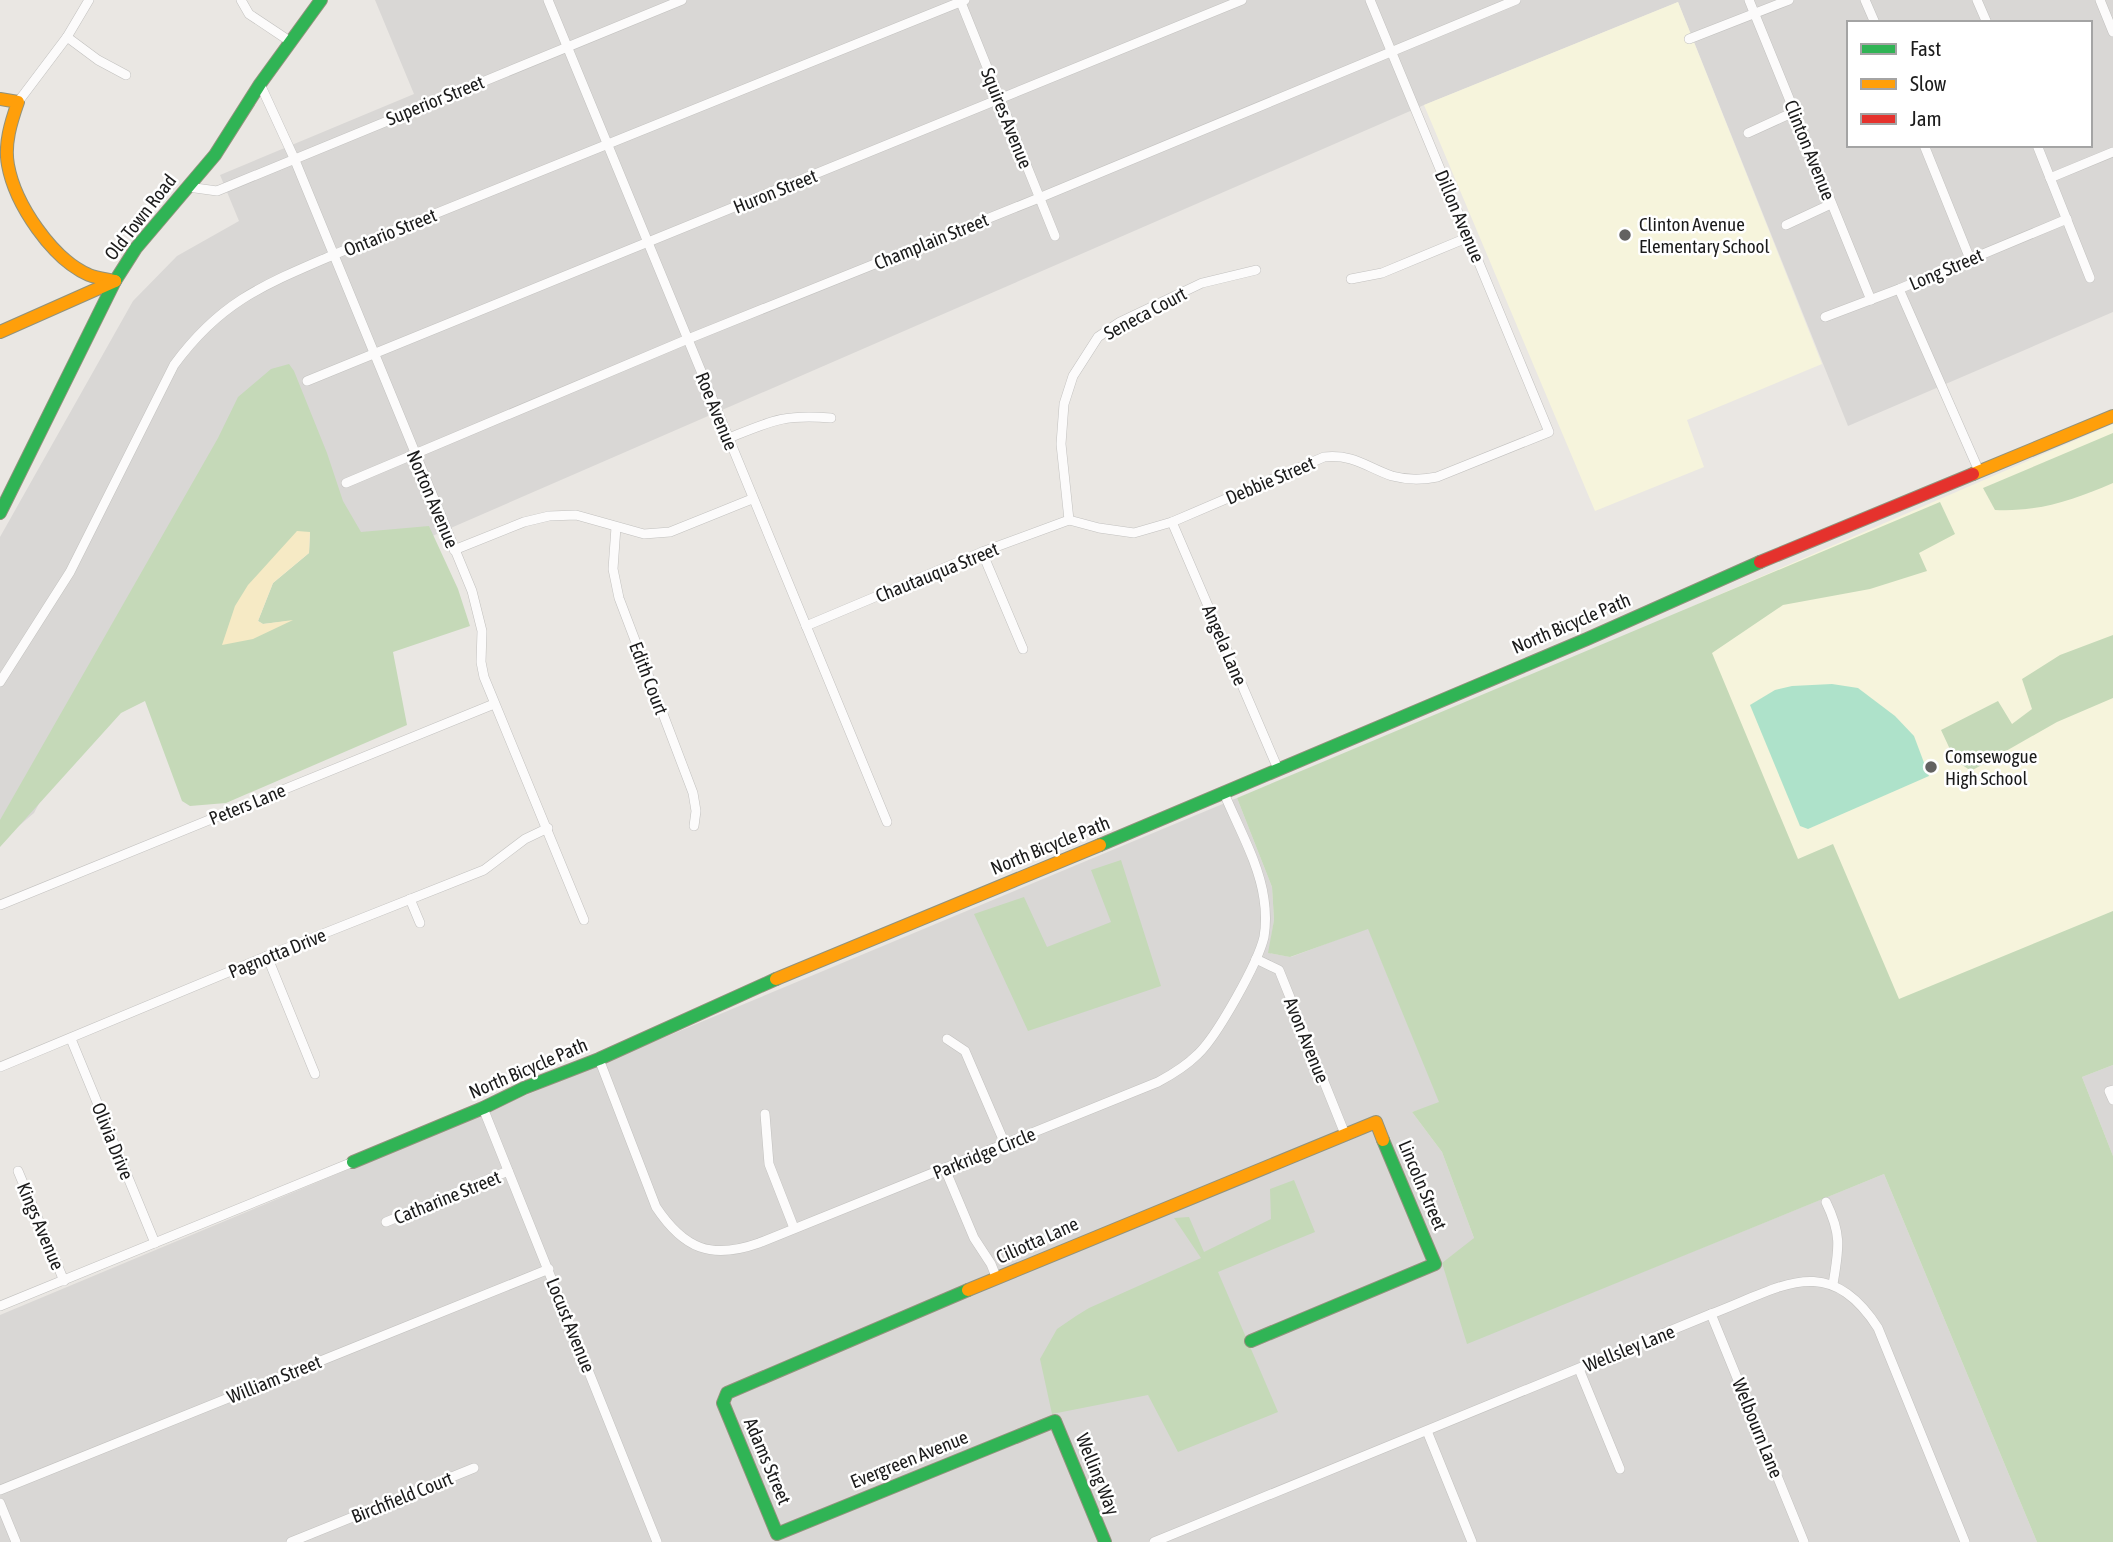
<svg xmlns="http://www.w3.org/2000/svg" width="2113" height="1542" viewBox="0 0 2113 1542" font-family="'Asap Condensed',sans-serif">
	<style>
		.residential { fill: #d9d7d5; fill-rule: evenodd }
		.education { fill: #f6f4dc }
		.forest { fill: #c5d9b8; fill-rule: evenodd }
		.sand { fill: #f6eac5 }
		.pitch { fill: #aee2ca }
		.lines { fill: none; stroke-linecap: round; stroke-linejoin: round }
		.street-casing { stroke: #c2c1bf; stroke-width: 10 }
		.fast-casing { stroke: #91927c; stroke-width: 14 }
		.slow-casing { stroke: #91927c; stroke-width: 14 }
		.jam-casing { stroke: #91927c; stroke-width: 14 }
		.street { stroke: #fcfbfb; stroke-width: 9 }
		.fast { stroke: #30b455; stroke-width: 12 }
		.slow { stroke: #ff9f0a; stroke-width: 12 }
		.jam { stroke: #e5322d; stroke-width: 12 }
		.poi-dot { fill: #636261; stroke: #fff; stroke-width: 2.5 }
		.labels { text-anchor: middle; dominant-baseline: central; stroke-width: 5; stroke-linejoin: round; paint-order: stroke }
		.street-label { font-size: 19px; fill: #1b1b1b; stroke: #fff }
		.poi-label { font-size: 19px; fill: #1b1b1b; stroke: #fff; text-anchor: start }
	</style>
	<rect width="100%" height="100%" fill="#eae7e3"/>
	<g class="residential">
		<path d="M375 0H2113V312L1848 426 1678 2 1424 105 361 567 226 451 34 813 0 842V537L133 301 177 256 239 221 220 175 414 94ZM1849 23H2090V145H1849Z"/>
		<path d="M1237 798 1272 887 1274 920 1269 953 1291 957 1368 928 1440 1103 1412 1112 1442 1152 1474 1238 1467 1343 1884 1174 2037 1542H0V1315Z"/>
		<path d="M2113 1065V1156L2082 1077Z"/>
	</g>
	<g class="education">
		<path d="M1678 2 1822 364 1687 420 1704 467 1595 511 1424 105Z"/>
		<path d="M2113 424V924L1859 1034 1684 610Z"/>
	</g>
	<g class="forest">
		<path d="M289 364 294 371 327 453 343 501 361 532 429 526 458 589 470 626 393 652 407 725 226 803 190 806 182 801 145 701 121 713 0 847V820L218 438 238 397 271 369ZM310 532 309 553 273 583 258 621 263 624 289 621 223 644Z"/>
		<path d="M2113 433V483C2073 500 2040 512 1995 510L1983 488Z"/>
		<path d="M1940 502 1955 534 1919 553 1927 571 1870 589 1783 605 1712 653 1798 859 1833 844 1899 999 2113 911V1065L2082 1077 2113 1156V1542H2037L1884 1174 1467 1344 1442 1263 1474 1238 1442 1152 1412 1112 1439 1102 1368 929 1290 957 1268 953 1274 920 1272 887 1237 798Z"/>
		<path d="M2113 635V698L2057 722 1971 771 1955 760 1941 730 1998 701 2012 724 2032 709 2022 679 2060 655Z"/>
		<path d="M1121 860 1161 986 1028 1031 974 914 1024 897 1047 947 1111 922 1091 870Z"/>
		<path d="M1294 1180 1315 1232 1218 1272 1278 1412 1178 1452 1148 1395 1052 1414 1040 1359 1057 1329 1076 1316 1089 1308 1201 1258 1174 1218 1189 1217 1204 1252 1271 1219 1270 1189Z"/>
	</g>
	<path class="sand" d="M297 531 310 532 309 553 273 583 258 621 263 624 293 620 253 639 222 645 235 606 248 585Z"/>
	<path class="pitch" d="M1832 684 1858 688 1895 716 1914 736 1929 776 1808 829 1800 826 1750 705 1775 690 1792 686Z"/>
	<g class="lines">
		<g class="street-casing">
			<g id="street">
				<path d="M241 0 249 14 291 42"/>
				<path d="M548 0 887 822"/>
				<path d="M960 0 1055 236"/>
				<path d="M1749 0 1871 300"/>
				<path d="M1865 0 1875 23"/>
				<path d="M1977 0 1987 23"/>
				<path d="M2100 0 2113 32"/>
				<path d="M67 37 98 60 126 75"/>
				<path d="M1689 39 1789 0"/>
				<path d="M260 84 294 158 472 591 482 631 481 662 484 677 584 920"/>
				<path d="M18 102 67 37 89 0"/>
				<path d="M1748 133 1794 112"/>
				<path d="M1924 145 1970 259"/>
				<path d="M2037 145 2090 278"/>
				<path d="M2050 178 2113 152"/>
				<path d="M188 187 217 191 682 0"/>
				<path d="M1786 225 1831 204"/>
				<path d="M1351 279 1382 273 1469 237"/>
				<path d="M1899 289 1979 471"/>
				<path d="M1825 317 1899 289 2067 219"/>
				<path d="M307 381 1242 0"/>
				<path d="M729 438C771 421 784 414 831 418"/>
				<path d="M346 483 688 339 1039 198 1516 0"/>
				<path d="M1069 520 1099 528 1134 533 1172 522 1324 457C1354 454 1366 467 1392 476 1407 480 1422 480 1437 477L1549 432 1370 0"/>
				<path d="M1069 520 1061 444 1064 404 1073 376 1098 337 1120 322 1202 283 1256 270"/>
				<path d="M1172 522 1278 769"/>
				<path d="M616 527 613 569 619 598 693 793 696 811 694 826"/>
				<path d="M454 550 524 522 549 516 576 515 644 534 670 532 752 499"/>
				<path d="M982 552 1023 649"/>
				<path d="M806 626 982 552 1069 520"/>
				<path d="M0 682 70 572 174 365C220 302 263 285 333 255L965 0"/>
				<path d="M410 899 420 923"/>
				<path d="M0 905 494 704"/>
				<path d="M267 956 315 1074"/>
				<path d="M1256 959 1279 970 1345 1134"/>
				<path d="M71 1039 155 1243"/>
				<path d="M947 1039 965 1051 1005 1144"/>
				<path d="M599 1059 656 1207C684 1249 711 1260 759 1243L1158 1082C1173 1074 1186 1066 1198 1054 1217 1036 1258 963 1264 937 1266 925 1266 912 1264 899 1259 863 1238 827 1224 793"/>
				<path d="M0 1067 267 956 484 870 525 839 548 828"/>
				<path d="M2113 1090 2109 1091 2113 1100"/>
				<path d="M483 1108 657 1542"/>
				<path d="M765 1114 769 1164 794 1228"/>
				<path d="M945 1169 974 1238 991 1264 997 1279"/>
				<path d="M18 1171 64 1281"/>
				<path d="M1826 1202C1842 1235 1839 1248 1833 1284"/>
				<path d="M386 1222 508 1171"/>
				<path d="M0 1306 353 1162"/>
				<path d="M1711 1314 1804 1542"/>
				<path d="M1579 1369 1620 1469"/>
				<path d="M1427 1431 1472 1542"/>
				<path d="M0 1490 549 1269"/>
				<path d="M0 1503 16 1542"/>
				<path d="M291 1542 474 1468"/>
				<path d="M1154 1542 1711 1314C1780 1288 1828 1250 1878 1328L1965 1542"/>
			</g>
		</g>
		<g class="fast-casing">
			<g id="fast">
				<path d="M0 513 115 281 136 248 215 155 260 84 321 0"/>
				<path d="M1100 845 1587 639 1760 562"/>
				<path d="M353 1162 483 1108 524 1088 599 1059 776 979"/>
				<path d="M968 1290 727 1393 723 1403 777 1534 1055 1421 1105 1542"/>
				<path d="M1251 1341 1435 1264 1383 1140"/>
			</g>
		</g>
		<g class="slow-casing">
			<g id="slow">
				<path d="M0 99 18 102C11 122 4 144 8 165 15 204 52 259 89 275 97 278 106 279 115 281"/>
				<path d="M0 332 115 281"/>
				<path d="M1973 474 2113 416"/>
				<path d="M776 979 1100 845"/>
				<path d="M968 1290 1376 1122 1383 1140"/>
			</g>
		</g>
		<g class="jam-casing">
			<path id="jam" d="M1760 562 1973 474"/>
		</g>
		<use href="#street" class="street"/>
		<use href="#fast" class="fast"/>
		<use href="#slow" class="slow"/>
		<use href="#jam" class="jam"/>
	</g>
	<g class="poi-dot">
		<circle cx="1625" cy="235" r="7"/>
		<circle cx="1931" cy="767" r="7"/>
	</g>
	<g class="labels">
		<g class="street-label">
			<text transform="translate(435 100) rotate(-22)">Superior Street</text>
			<text transform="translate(1007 118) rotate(68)">Squires Avenue</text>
			<text transform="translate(1810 150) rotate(68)">Clinton Avenue</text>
			<text transform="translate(775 191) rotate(-22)">Huron Street</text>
			<text transform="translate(1460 216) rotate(67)">Dillon Avenue</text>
			<text transform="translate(140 217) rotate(-52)">Old Town Road</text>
			<text transform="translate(390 232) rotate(-22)">Ontario Street</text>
			<text transform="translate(931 241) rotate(-22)">Champlain Street</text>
			<text transform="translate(1946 269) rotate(-23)">Long Street</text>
			<text transform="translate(1145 313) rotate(-28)">Seneca Court</text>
			<text transform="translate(717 411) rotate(68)">Roe Avenue</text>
			<text transform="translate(1270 480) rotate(-23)">Debbie Street</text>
			<text transform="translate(433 499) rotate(67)">Norton Avenue</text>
			<text transform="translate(937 572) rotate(-22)">Chautauqua Street</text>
			<text transform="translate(1571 623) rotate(-23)">North Bicycle Path</text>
			<text transform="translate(1225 645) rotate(67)">Angela Lane</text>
			<text transform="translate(649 678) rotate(69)">Edith Court</text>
			<text transform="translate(247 804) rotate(-22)">Peters Lane</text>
			<text transform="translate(1050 845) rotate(-22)">North Bicycle Path</text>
			<text transform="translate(277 953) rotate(-22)">Pagnotta Drive</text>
			<text transform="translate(1307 1040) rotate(68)">Avon Avenue</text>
			<text transform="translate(528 1068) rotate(-23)">North Bicycle Path</text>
			<text transform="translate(113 1141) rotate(68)">Olivia Drive</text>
			<text transform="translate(984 1153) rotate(-22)">Parkridge Circle</text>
			<text transform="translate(1423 1185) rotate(67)">Lincoln Street</text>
			<text transform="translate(447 1197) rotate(-22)">Catharine Street</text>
			<text transform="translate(41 1226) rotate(67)">Kings Avenue</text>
			<text transform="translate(1037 1240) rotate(-24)">Ciliotta Lane</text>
			<text transform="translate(571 1325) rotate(68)">Locust Avenue</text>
			<text transform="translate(1629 1348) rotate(-22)">Wellsley Lane</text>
			<text transform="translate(274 1379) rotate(-22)">William Street</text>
			<text transform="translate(1758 1428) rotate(68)">Welbourn Lane</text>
			<text transform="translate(909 1459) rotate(-22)">Evergreen Avenue</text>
			<text transform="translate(768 1461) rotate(67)">Adams Street</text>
			<text transform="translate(1098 1474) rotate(68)">Welling Way</text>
			<text transform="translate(402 1497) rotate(-22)">Birchfield Court</text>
		</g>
		<g class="poi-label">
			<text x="1639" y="224">Clinton Avenue<tspan x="1639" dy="22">Elementary School</tspan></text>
			<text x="1945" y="756">Comsewogue<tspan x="1945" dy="22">High School</tspan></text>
		</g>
	</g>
	<rect x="1847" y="21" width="245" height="126" fill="#ffffff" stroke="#a4a4a4" stroke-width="2"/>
	<rect x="1861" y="44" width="35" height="10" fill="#30b455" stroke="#a4a4a4" stroke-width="2"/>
	<text x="1910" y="56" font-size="21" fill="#1b1b1b">Fast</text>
	<rect x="1861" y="79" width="35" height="10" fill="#ff9f0a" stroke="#a4a4a4" stroke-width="2"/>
	<text x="1910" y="91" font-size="21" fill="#1b1b1b">Slow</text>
	<rect x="1861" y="114" width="35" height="10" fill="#e5322d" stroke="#a4a4a4" stroke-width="2"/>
	<text x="1910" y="126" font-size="21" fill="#1b1b1b">Jam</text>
</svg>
